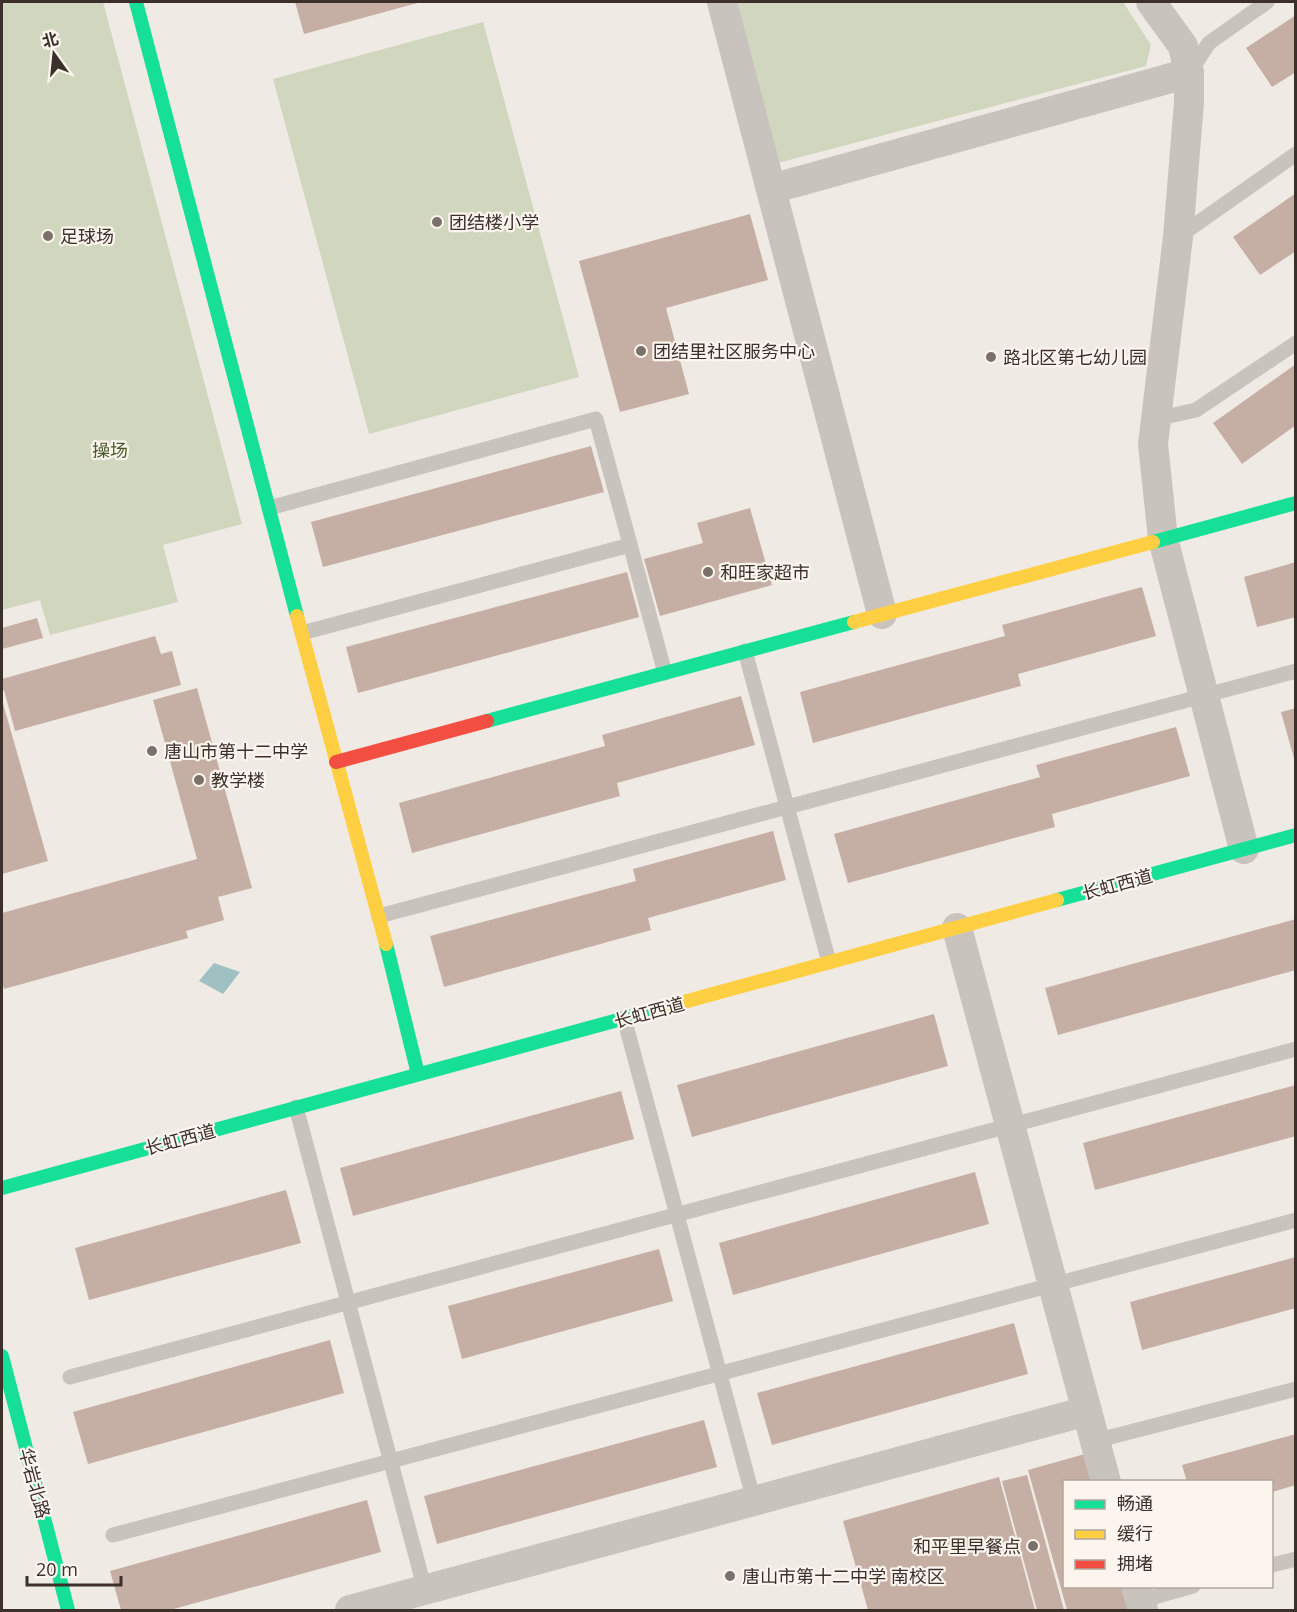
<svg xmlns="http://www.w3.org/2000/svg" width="1297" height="1612" viewBox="0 0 1297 1612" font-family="'Open Sans','Noto Sans SC',sans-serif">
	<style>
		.green { fill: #d1d6be }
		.water { fill: #9fc1c2 }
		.building { fill: #c5afa5 }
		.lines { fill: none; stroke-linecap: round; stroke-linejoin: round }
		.lane { stroke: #c9c3bd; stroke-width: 15 }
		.street { stroke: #c9c3bd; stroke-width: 30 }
		.fast { stroke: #16e098; stroke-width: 14 }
		.slow { stroke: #ffcf43; stroke-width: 14 }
		.jam { stroke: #f24e42; stroke-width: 14 }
		.poi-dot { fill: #7a716b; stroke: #fcf5ed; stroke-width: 2 }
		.labels { text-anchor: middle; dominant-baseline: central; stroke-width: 4.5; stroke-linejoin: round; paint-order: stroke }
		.poi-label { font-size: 18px; fill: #3b302a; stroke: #fcf5ed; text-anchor: start }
		.park-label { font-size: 18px; fill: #485c2b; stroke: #fcf5ed }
		.street-label { font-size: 18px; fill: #3b302a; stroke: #fcf5ed }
	</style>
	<rect width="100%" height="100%" fill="#f0eae4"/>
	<g class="green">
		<path d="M2 2H103L242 524 163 545 178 602 50 635 40 600 2 610Z"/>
		<path d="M734 2H1123L1151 45 1146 66 778 163Z"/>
		<path d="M483 22 579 377 369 434 273 79Z"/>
	</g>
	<path class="water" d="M214 963 240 972 223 994 199 981Z"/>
	<g class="building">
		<path d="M295 2H421L304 34Z"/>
		<path d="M1296 15V72L1272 87 1246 48Z"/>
		<path d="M1296 193V251L1260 275 1233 237Z"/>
		<path d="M750 214 768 280 666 308 689 394 620 412 579 261Z"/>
		<path d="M1296 364V425L1242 464 1213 423Z"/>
		<path d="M591 446 604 492 323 567 311 522Z"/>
		<path d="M750 508 772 585 660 616 644 559 703 543 697 523Z"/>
		<path d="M1296 562V617L1257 627 1244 577Z"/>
		<path d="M627 572 639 617 358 693 346 647Z"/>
		<path d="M1142 587 1156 636 1018 674 1021 686 813 743 800 692 1005 636 1002 625Z"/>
		<path d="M37 618 43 638 2 649V628Z"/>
		<path d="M155 636 161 654 172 651 181 685 15 731 4 690 2 691V679Z"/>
		<path d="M197 688 252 888 218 897 224 920 186 931 188 938 4 989 2 982V913L197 859 153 700Z"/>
		<path d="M741 696 755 745 617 783 620 796 412 853 399 803 605 746 602 735Z"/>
		<path d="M2 700 48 861 2 874Z"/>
		<path d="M1296 708V761L1295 762 1281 712Z"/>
		<path d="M1176 727 1190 776 1052 814 1055 827 848 883 834 834 1040 777 1036 765Z"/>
		<path d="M773 831 786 880 648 918 651 930 444 987 430 936 636 881 633 869Z"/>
		<path d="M1296 919V970L1058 1035 1045 988Z"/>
		<path d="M934 1014 948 1066 692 1137 677 1085Z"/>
		<path d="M1296 1085V1136L1095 1190 1083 1143Z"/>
		<path d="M621 1091 634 1139 353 1216 340 1168Z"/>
		<path d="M975 1172 989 1224 733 1295 719 1243Z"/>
		<path d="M286 1190 301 1243 89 1300 75 1248Z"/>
		<path d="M659 1249 673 1301 462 1359 448 1306Z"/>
		<path d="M1296 1257V1308L1142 1350 1130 1302Z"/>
		<path d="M1014 1323 1028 1374 772 1445 757 1393Z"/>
		<path d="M330 1340 344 1393 88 1464 73 1412Z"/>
		<path d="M704 1420 717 1467 437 1544 424 1496Z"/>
		<path d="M1296 1434V1485L1272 1492V1482H1187L1182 1465Z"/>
		<path d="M1085 1454 1092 1482H1064V1586H1121L1128 1610H1067L1028 1470Z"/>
		<path d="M1027 1475 1064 1610H1037L1002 1481Z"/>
		<path d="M999 1477 1035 1610H868L843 1521Z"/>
		<path d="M367 1500 381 1552 170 1610H121L110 1571Z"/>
	</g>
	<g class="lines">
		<g class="lane">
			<path d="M1189 73 1209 43 1267 2"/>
			<path d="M1178 237 1296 154"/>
			<path d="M1156 419 1196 410 1296 343"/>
			<path d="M269 508 596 419 665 673"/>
			<path d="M302 633 630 545"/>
			<path d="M745 651 829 962"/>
			<path d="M379 916 1296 671"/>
			<path d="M624 1018 754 1501"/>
			<path d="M296 1107 425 1590"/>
			<path d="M70 1377 1296 1049"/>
			<path d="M1095 1441 1296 1389"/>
			<path d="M113 1535 1296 1220"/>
			<path d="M1272 1565 1296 1559"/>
			<path d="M1140 1601 1193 1586"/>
		</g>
		<g class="street">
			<path d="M722 2 882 614"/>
			<path d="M1151 2 1183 46 1189 73V102L1178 237 1153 444 1163 539 1244 849"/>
			<path d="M771 189 1189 73"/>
			<path d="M957 928 1106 1482"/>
			<path d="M1136 1586 1143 1610"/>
			<path d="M350 1610 1087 1411"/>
		</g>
		<g class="fast">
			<path d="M136 2 297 616"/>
			<path d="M1153 542 1296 503"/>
			<path d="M487 721 854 622"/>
			<path d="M1057 900 1296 835"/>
			<path d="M386 944 418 1074"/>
			<path d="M2 1188 662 1008"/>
			<path d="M2 1356 68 1610"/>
		</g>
		<g class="slow">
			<path d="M297 616 386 944"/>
			<path d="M854 622 1153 542"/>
			<path d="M662 1008 1057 900"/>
		</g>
		<path class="jam" d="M336 762 487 721"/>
	</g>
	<g class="poi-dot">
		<circle cx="437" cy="222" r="6"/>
		<circle cx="48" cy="236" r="6"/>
		<circle cx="641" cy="351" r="6"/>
		<circle cx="991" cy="357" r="6"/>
		<circle cx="708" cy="572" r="6"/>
		<circle cx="152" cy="751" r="6"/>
		<circle cx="199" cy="780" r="6"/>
		<circle cx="1033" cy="1546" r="6"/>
		<circle cx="730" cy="1576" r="6"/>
	</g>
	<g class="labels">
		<g class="poi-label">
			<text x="449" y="222">团结楼小学</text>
			<text x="60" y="236">足球场</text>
			<text x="653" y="351">团结里社区服务中心</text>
			<text x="1003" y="357">路北区第七幼儿园</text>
			<text x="720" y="572">和旺家超市</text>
			<text x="164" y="751">唐山市第十二中学</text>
			<text x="211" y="780">教学楼</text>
			<text x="1021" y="1546" text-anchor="end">和平里早餐点</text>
			<text x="742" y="1576">唐山市第十二中学 南校区</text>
		</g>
		<g class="park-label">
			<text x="110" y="450">操场</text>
		</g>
		<g class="street-label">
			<text transform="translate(1117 884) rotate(-15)">长虹西道</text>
			<text transform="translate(649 1012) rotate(-15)">长虹西道</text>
			<text transform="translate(180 1139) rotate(-15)">长虹西道</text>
			<text transform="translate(35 1483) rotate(75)">华岩北路</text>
		</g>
	</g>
	<rect width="1297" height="1612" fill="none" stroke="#3b302a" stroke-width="6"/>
	<rect x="1063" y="1480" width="210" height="108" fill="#fcf5ed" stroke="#afa69f" stroke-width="1.5"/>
	<rect x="1075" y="1500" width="30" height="9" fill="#16e098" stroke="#afa69f" stroke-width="1.5"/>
	<text x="1117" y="1510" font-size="18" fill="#3b302a">畅通</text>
	<rect x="1075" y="1530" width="30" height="9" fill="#ffcf43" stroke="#afa69f" stroke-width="1.5"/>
	<text x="1117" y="1540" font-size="18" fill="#3b302a">缓行</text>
	<rect x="1075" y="1560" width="30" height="9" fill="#f24e42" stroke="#afa69f" stroke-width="1.5"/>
	<text x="1117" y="1570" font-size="18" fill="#3b302a">拥堵</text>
	<g transform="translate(54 54) rotate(345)" stroke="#fcf5ed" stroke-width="4.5" paint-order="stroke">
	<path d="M0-4.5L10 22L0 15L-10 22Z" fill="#3b302a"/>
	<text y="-9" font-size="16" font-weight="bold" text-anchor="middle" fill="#3b302a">北</text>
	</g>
	<path d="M27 1576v9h94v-9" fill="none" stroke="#3b302a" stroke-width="3"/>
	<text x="36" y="1576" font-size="18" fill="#3b302a" stroke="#fcf5ed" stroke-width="4.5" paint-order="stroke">20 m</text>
</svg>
